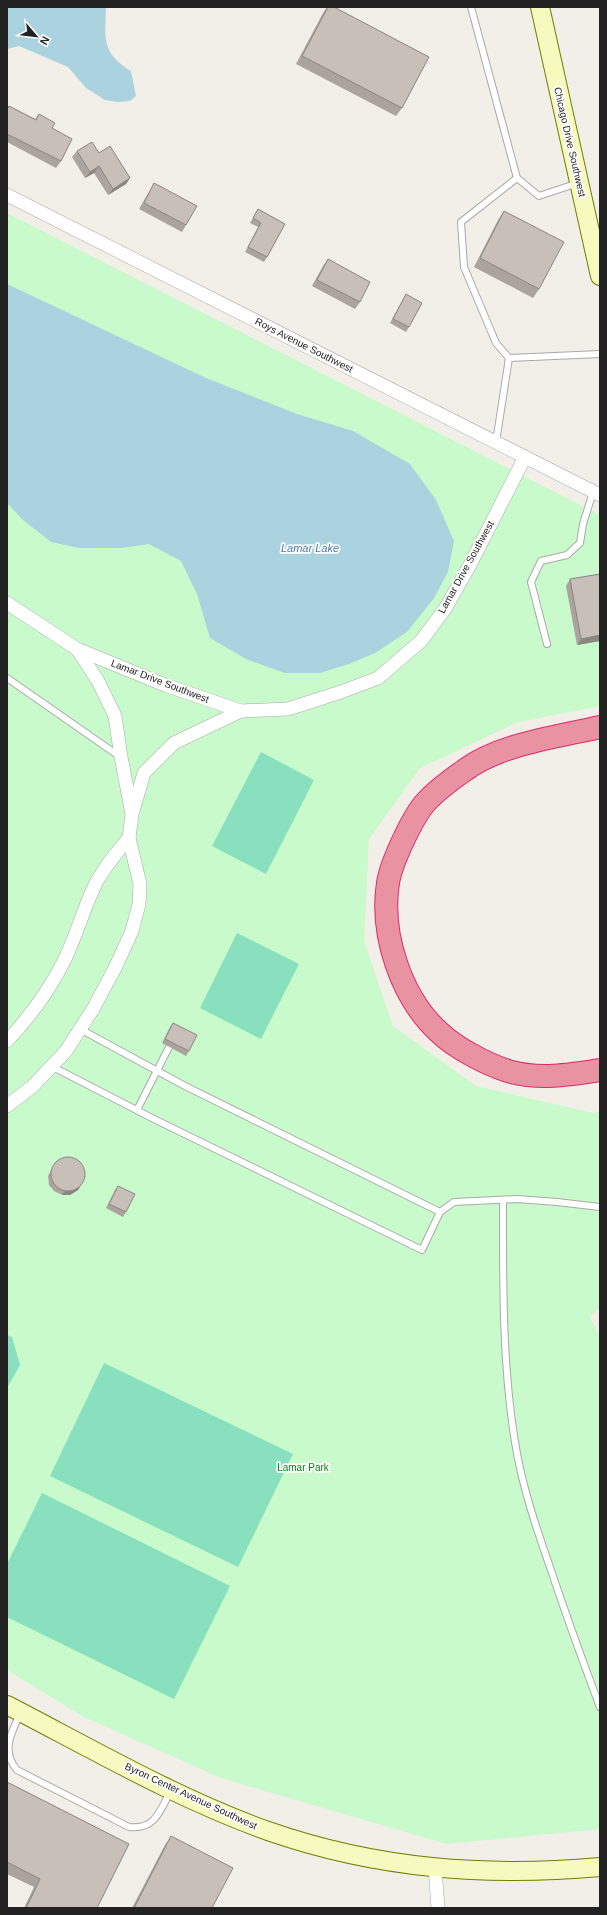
<svg xmlns="http://www.w3.org/2000/svg" width="607" height="1915" viewBox="0 0 607 1915" font-family="Arial,sans-serif">
	<style>
		.park { fill: #c8facc }
		.pitch { fill: #88e0be }
		.water { fill: #aad3df }
		.lines { fill: none; stroke-linecap: round; stroke-linejoin: round }
		.lane-casing { stroke: #a9a9a9; stroke-width: 8 }
		.street-casing { stroke: #a9a9a9; stroke-width: 14 }
		.secondary-casing { stroke: #707d05; stroke-width: 20 }
		.highway-casing { stroke: #dc2a67; stroke-width: 24 }
		.lane { stroke: #fff; stroke-width: 6 }
		.street { stroke: #fff; stroke-width: 13 }
		.secondary { stroke: #f7fabf; stroke-width: 18 }
		.highway { stroke: #e892a2; stroke-width: 22 }
		.wall { fill: #aba49e }
		.shaded-wall { fill: #8b8681 }
		.building { fill: #c7bfb8; stroke: #8b8681 }
		.labels { text-anchor: middle; dominant-baseline: central; stroke-width: 3.5; stroke-linejoin: round; paint-order: stroke }
		.street-label { font-size: 10px; fill: #222; stroke: #fff }
		.park-label { font-size: 10px; fill: #0c8416; stroke: #fff }
		.water-label { font-size: 11px; font-style: italic; fill: #4a7aab; stroke: #fff }
	</style>
	<rect width="100%" height="100%" fill="#f2efe9"/>
	<path class="park" d="M7 213 600 515V706L518 722 420 768 369 839 364 941 393 1026 476 1086 593 1113 600 1111V1307L590 1317 600 1336V1829L447 1844 221 1778 84 1717 7 1670Z"/>
	<g class="pitch">
		<path d="M261 752 314 780 266 874 212 846Z"/>
		<path d="M237 933 299 964 261 1039 200 1008Z"/>
		<path d="M7 1335 12 1337 20 1365 7 1388Z"/>
		<path d="M104 1363 293 1454 238 1567 50 1476Z"/>
		<path d="M42 1493 230 1586 174 1699 7 1617V1564Z"/>
	</g>
	<g class="water">
		<path d="M7 7H106C105 38 101 53 131 71L136 96 130 101 118 102 105 100 86 88 68 67 19 46 7 49Z"/>
		<path d="M7 284 206 378 297 414 353 431 410 464 436 500 454 541 448 572 434 598 407 632 375 653 349 664 320 673H285L248 660 210 638 197 594 181 561 149 544 122 548H79L51 542 23 520 7 503Z"/>
	</g>
	<g class="lines">
		<g class="lane-casing">
			<g id="lane">
				<path d="M471 7 517 178 539 196 578 183"/>
				<path d="M509 358 600 354"/>
				<path d="M496 442 509 358 496 343 464 267 461 222 517 178"/>
				<path d="M547 644 531 582 541 561 567 555 580 543 583 524 593 492"/>
				<path d="M7 678 119 756"/>
				<path d="M51 1066 154 1119 422 1250 440 1212 185 1086 80 1029"/>
				<path d="M137 1110 169 1047"/>
				<path d="M503 1200C503 1280 502 1363 515 1442 522 1487 537 1530 552 1573 567 1618 583 1662 600 1707"/>
				<path d="M440 1212 454 1202 517 1199 557 1202 600 1207"/>
				<path d="M20 1714C11 1733 1 1751 17 1770L129 1827C155 1830 160 1811 170 1792"/>
			</g>
		</g>
		<g class="street-casing">
			<g id="street">
				<path d="M7 195 600 495"/>
				<path d="M7 603 77 649 98 681 115 716 121 757 132 814 129 838 140 884 139 904 132 931 115 968 93 1009 66 1051 33 1086 7 1106"/>
				<path d="M77 649 165 685 241 711 288 709 341 692 378 678 421 641 445 609 471 563 525 457"/>
				<path d="M133 811 144 773 174 743 241 711"/>
				<path d="M7 1041C30 1017 50 989 65 959 77 934 84 907 96 883 105 866 117 852 129 838"/>
				<path d="M435 1868 438 1908"/>
			</g>
		</g>
		<g class="secondary-casing">
			<g id="secondary">
				<path d="M540 7 600 276"/>
				<path d="M7 1705C92 1749 178 1799 268 1831 377 1869 486 1877 600 1867"/>
			</g>
		</g>
		<g class="highway-casing">
			<path id="highway" d="M600 727C557 737 500 744 465 770 452 779 437 790 426 802 413 816 391 863 388 883 380 934 401 998 440 1033 456 1048 486 1064 508 1071 539 1080 569 1075 600 1070"/>
		</g>
		<use href="#lane" class="lane"/>
		<use href="#street" class="street"/>
		<use href="#secondary" class="secondary"/>
		<use href="#highway" class="highway"/>
	</g>
	<g class="wall">
		<path d="M327 7H334L402 108 396 116 296 64 323 13Z"/>
		<path d="M9 106 35 119 39 114 52 128 61 161 56 168 7 142V109Z"/>
		<path d="M77 151 99 153 130 178 126 184 108 195 94 173 85 178 72 157Z"/>
		<path d="M154 183 186 225 182 232 139 209 150 190Z"/>
		<path d="M258 209 285 224 267 257 264 262 245 252 258 227 250 223Z"/>
		<path d="M504 211 539 289 533 298 474 267 498 220Z"/>
		<path d="M328 259 360 302 355 309 312 286 323 266Z"/>
		<path d="M406 294 409 327 406 332 390 323 403 299Z"/>
		<path d="M600 574V641L577 645 566 586 570 579Z"/>
		<path d="M173 1023 189 1051 186 1056 162 1043 170 1027Z"/>
		<path d="M55 1163 81 1185 78 1190 70 1195H62L54 1191 49 1185 48 1176 52 1168Z"/>
		<path d="M118 1186 126 1212 123 1217 106 1208 115 1190Z"/>
		<path d="M7 1782 97 1908H24L34 1887 7 1874Z"/>
		<path d="M171 1836 212 1908H132L165 1845Z"/>
	</g>
	<g class="shaded-wall">
		<path d="M99 166 94 173 85 178 90 172Z"/>
		<path d="M130 178 126 184 108 195 113 189Z"/>
		<path d="M600 635V641L577 645 581 639Z"/>
		<path d="M81 1185 78 1190 70 1195H62L65 1191Z"/>
	</g>
	<g class="building">
		<path d="M328 7H334L429 57 402 108 302 56Z"/>
		<path d="M9 106 36 120 39 114 55 123 52 128 72 139 61 161 7 134V110Z"/>
		<path d="M92 142 99 153 110 146 130 178 113 189 99 166 90 172 77 151Z"/>
		<path d="M154 183 197 206 186 225 144 203Z"/>
		<path d="M258 209 285 224 267 257 248 247 261 223 253 218Z"/>
		<path d="M504 211 564 242 539 289 480 258Z"/>
		<path d="M328 259 370 282 360 302 317 280Z"/>
		<path d="M406 294 422 303 409 327 393 319Z"/>
		<path d="M600 574V635L581 639 570 579Z"/>
		<path d="M173 1023 197 1035 189 1051 165 1039Z"/>
		<circle cx="68" cy="1174" r="17"/>
		<path d="M118 1186 135 1194 126 1212 109 1204Z"/>
		<path d="M7 1782 129 1844 97 1908H26L40 1879 7 1862Z"/>
		<path d="M171 1836 233 1868 212 1908H134Z"/>
	</g>
	<g class="labels">
		<g class="street-label">
			<text transform="translate(570 142) rotate(77)">Chicago Drive Southwest</text>
			<text transform="translate(304 345) rotate(27)">Roys Avenue Southwest</text>
			<text transform="translate(466 567) rotate(-61)">Lamar Drive Southwest</text>
			<text transform="translate(160 681) rotate(21)">Lamar Drive Southwest</text>
			<text transform="translate(191 1796) rotate(25)">Byron Center Avenue Southwest</text>
		</g>
		<g class="park-label">
			<text x="303" y="1467">Lamar Park</text>
		</g>
		<g class="water-label">
			<text x="310" y="548">Lamar Lake</text>
		</g>
	</g>
	<rect width="607" height="1915" fill="none" stroke="#222222" stroke-width="16"/>
	<g transform="translate(36 36) rotate(118)" stroke="#ffffff" stroke-width="3" paint-order="stroke">
	<path d="M0-3L7 15L0 10L-7 15Z" fill="#222222"/>
	<text y="-6" font-size="11" font-weight="bold" text-anchor="middle" fill="#222222">N</text>
	</g>
</svg>
